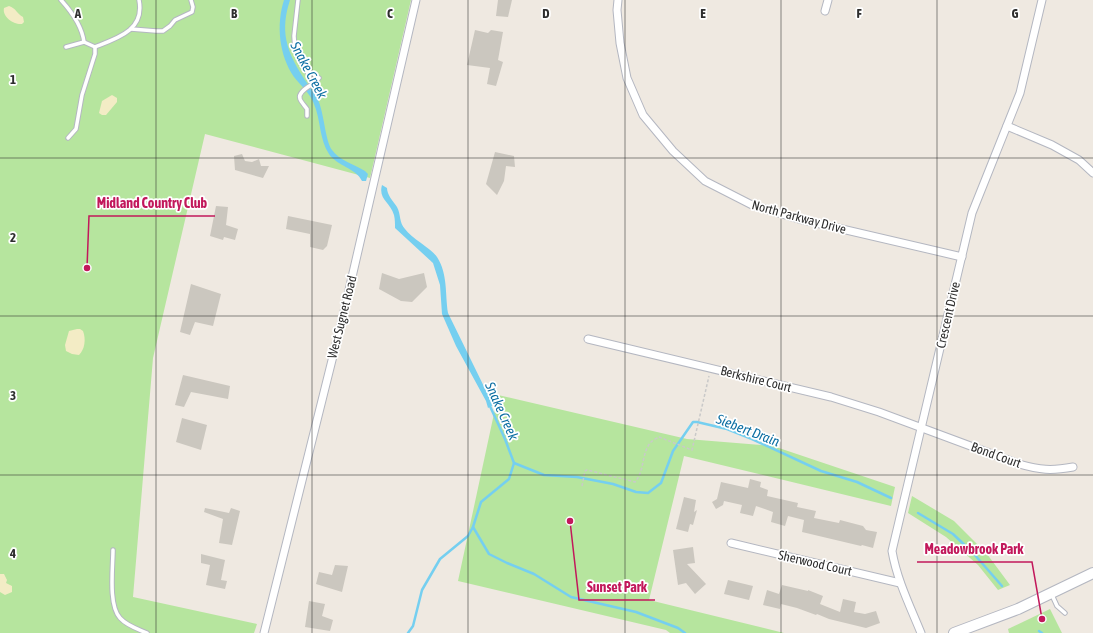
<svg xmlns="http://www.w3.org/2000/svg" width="1093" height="633" viewBox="0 0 1093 633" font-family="'Asap Condensed',sans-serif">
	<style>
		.green { fill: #b6e59e }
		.sand { fill: #f3ecc5 }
		.water { fill: #75cff0 }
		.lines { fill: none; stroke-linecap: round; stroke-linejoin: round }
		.stream { stroke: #75cff0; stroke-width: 2.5 }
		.building { fill: #cbc7bf }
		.service-casing { stroke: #b4b7c1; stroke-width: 5.5 }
		.minor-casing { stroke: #b4b7c1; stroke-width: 9 }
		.secondary-casing { stroke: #b4b7c1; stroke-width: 12 }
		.path { stroke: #c9c9c9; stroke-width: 1.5; stroke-dasharray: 3 2; stroke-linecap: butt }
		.service { stroke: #fff; stroke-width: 3.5 }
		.minor { stroke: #fff; stroke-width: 7 }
		.secondary { stroke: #fff; stroke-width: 10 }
		.grid { fill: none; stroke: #2e2e2e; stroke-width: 1; stroke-opacity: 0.55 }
		.labels { text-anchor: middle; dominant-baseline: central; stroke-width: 3.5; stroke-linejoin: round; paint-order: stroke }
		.street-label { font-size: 13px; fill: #2e2e2e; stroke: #fff }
		.water-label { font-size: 14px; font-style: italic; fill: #0d6fa3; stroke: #fff }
		.grid-label { font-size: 13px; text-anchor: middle; font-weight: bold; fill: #2e2e2e; stroke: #fff; stroke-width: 3.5; stroke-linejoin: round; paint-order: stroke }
		.leader { fill: none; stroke: #c2185b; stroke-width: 1.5 }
		.callout-dot { fill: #c2185b; stroke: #fff; stroke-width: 1.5 }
		.callout-label { font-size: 14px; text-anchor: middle; font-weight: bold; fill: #c2185b; stroke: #fff; stroke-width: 3.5; stroke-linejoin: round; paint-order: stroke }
	</style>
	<rect width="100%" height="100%" fill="#efe9e1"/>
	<g class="green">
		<path d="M0 0H411L370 178 205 134 153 358 133 597 257 624 254 633H0Z"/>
		<path d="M498 395 687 439 773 446 895 487 891 506 684 456 649 600 784 633H670L666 630 458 581Z"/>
		<path d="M912 496 954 521 987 554 1010 585 998 590 978 565 946 537 908 513Z"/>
		<path d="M1050 609 1062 633H1009L1008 629Z"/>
	</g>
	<g class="sand">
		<path d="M9 6C16 8 17 14 23 17L24 22 22 24C14 25 2 17 4 8Z"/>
		<path d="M112 95 117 98V102L106 115H102L99 113 102 101Z"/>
		<path d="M77 329H80L83 331C86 339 85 349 79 355L72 354 66 351 65 345 69 331Z"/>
		<path d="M0 574H4L7 580 6 583 12 586V592L5 595 0 592Z"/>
	</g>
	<g class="water">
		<path d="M284 0H290C280 31 286 50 303 77 308 85 315 92 318 100 324 112 325 140 332 150 339 160 355 165 365 171L368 174 366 181H362C356 168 337 166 329 154 319 139 321 120 314 104 310 93 301 86 294 77 279 55 276 25 284 0Z"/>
		<path d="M382 185 387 188C387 195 393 201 397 207 401 214 399 223 405 229 412 239 431 248 437 257 448 274 445 294 448 313L493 405 488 408 486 401 456 346 442 314 440 285 433 263 395 228C395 224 395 219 394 215 390 202 378 199 382 185Z"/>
	</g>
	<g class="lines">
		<g class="stream">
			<path d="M514 463 544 475 577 477 613 484 636 492 648 493 661 483 673 451 693 422H697L727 429 752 439 821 471 857 482 891 498"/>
			<path d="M918 513 953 534 974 554 1002 586"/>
			<path d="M473 527 489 554 507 563 534 574 571 597 636 612 678 628 685 633"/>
			<path d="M1039 631 1042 633"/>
			<path d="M408 633 413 626 422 590 440 559 468 536 473 527 481 502 509 479 514 463 505 439 489 404"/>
		</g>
	</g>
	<g class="building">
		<path d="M498 0H512L508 17 496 16Z"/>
		<path d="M475 30 488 33 491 30 503 32 498 60 503 62 496 86 487 84 490 68 467 65Z"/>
		<path d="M495 152 514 156 515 167 506 166 504 181 497 195 486 184Z"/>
		<path d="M242 154 245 161 252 162 259 159 261 166H269L263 178 235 170 234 156Z"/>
		<path d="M216 206 228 207 226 225 238 229 235 240 224 237 223 240 210 236Z"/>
		<path d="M288 216 332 225 327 246 323 250 310 247V234L286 229Z"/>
		<path d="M382 273 399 279 424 273 427 287 412 302 401 301 379 289Z"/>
		<path d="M191 284 221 294 213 326 195 322 190 335 180 332Z"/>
		<path d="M183 375 230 386 228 399 191 392 184 407 175 405Z"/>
		<path d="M182 418 207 425 201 450 176 442Z"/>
		<path d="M750 479 761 482 760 487 768 490 767 496 798 503 797 507 816 511 814 518 839 523 840 520 863 526 866 530 877 532 873 548 862 545 861 546 802 532 804 520 788 516 785 526 771 522 773 512 756 506 753 516 740 513 742 505 724 501 723 505 716 509 712 502 717 499 721 482 748 488Z"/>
		<path d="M684 497 696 500 694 512 697 510 693 525 690 524 688 532 676 529Z"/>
		<path d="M205 508 229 513 231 508 240 511 232 545 219 543 223 519 204 512Z"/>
		<path d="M693 547 695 563 687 564 706 584 695 594 686 583 678 585 673 550Z"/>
		<path d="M201 554 225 560 221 580 227 581 225 589 206 585 210 565 201 563Z"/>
		<path d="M335 565 348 566 342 592 316 584 319 572 332 575Z"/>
		<path d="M728 580 753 586 749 600 724 594Z"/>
		<path d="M782 585 808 591V590L823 596 820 604 840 612 843 599 856 602 854 612 865 614 876 611 880 623 866 628 829 619 817 614 816 615 797 608 781 604 780 609 763 605 767 590 779 594Z"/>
		<path d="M309 601 325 604 322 616 333 620 330 631 305 627Z"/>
	</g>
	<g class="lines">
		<g class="service-casing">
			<g id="service">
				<path d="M61 0C71 11 82 27 84 42L95 47C118 38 145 30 139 0"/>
				<path d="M298 0 294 36 295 50 301 62 314 83 319 78 308 71"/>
				<path d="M131 29 156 31H163L170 26 175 20 192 12 193 7 191 0"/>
				<path d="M66 47 84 42"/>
				<path d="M307 116V109C305 106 301 102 300 99 297 92 310 86 314 83"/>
				<path d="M68 138 76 129 82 95 95 54V47"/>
				<path d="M113 550C113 567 108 605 120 618 127 626 138 629 147 633"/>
				<path d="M1052 595 1057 606 1065 613"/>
			</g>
		</g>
		<g class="minor-casing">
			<g id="minor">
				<path d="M618 0 617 10 620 43 627 78 643 115 673 151 705 181 752 205 799 219 962 257"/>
				<path d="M825 11 828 0"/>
				<path d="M1007 126 1052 145 1079 160 1093 173"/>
				<path d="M588 339 831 397 879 412 1019 464C1040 470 1051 471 1073 467"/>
				<path d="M731 543 900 583"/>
				<path d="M264 633 343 316 416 0"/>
				<path d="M921 633C910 606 897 580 892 551L972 213 1020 93 1042 0"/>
			</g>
		</g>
		<g class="secondary-casing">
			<path id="secondary" d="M954 633 1018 609 1093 573"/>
		</g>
		<path class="path" d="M582 486 585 471 587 470 635 482C645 471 641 453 651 442 653 440 657 438 659 437L692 450 709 376"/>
		<use href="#service" class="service"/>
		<use href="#minor" class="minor"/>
		<use href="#secondary" class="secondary"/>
	</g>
	<path class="grid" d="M156 0V633M312 0V633M468 0V633M625 0V633M781 0V633M937 0V633M0 158H1093M0 316H1093M0 475H1093"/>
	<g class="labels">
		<g class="street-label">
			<text transform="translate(799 217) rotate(15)">North Parkway Drive</text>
			<text transform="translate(948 315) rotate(-77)">Crescent Drive</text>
			<text transform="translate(342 317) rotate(-76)">West Sugnet Road</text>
			<text transform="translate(756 379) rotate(14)">Berkshire Court</text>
			<text transform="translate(996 455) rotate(20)">Bond Court</text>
			<text transform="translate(815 563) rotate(13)">Sherwood Court</text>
		</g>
		<g class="water-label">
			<text transform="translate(309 70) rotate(62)">Snake Creek</text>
			<text transform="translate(502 411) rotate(66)">Snake Creek</text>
			<text transform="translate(748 430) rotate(21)">Siebert Drain</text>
		</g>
	</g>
	<g class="grid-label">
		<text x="78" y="18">A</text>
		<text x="234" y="18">B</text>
		<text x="390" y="18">C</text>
		<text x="546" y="18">D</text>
		<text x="703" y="18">E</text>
		<text x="859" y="18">F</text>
		<text x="1015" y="18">G</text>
		<text x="13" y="84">1</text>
		<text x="13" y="242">2</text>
		<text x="13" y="400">3</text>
		<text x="13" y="558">4</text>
	</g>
	<path class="leader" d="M87 268L89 216H215M1042 619L1032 562H917M570 521L579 600H655"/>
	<g class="callout-dot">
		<circle cx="87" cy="268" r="4"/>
		<circle cx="1042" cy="619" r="4"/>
		<circle cx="570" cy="521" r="4"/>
	</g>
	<g class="callout-label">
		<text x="152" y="208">Midland Country Club</text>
		<text x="974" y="554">Meadowbrook Park</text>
		<text x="617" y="592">Sunset Park</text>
	</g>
</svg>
